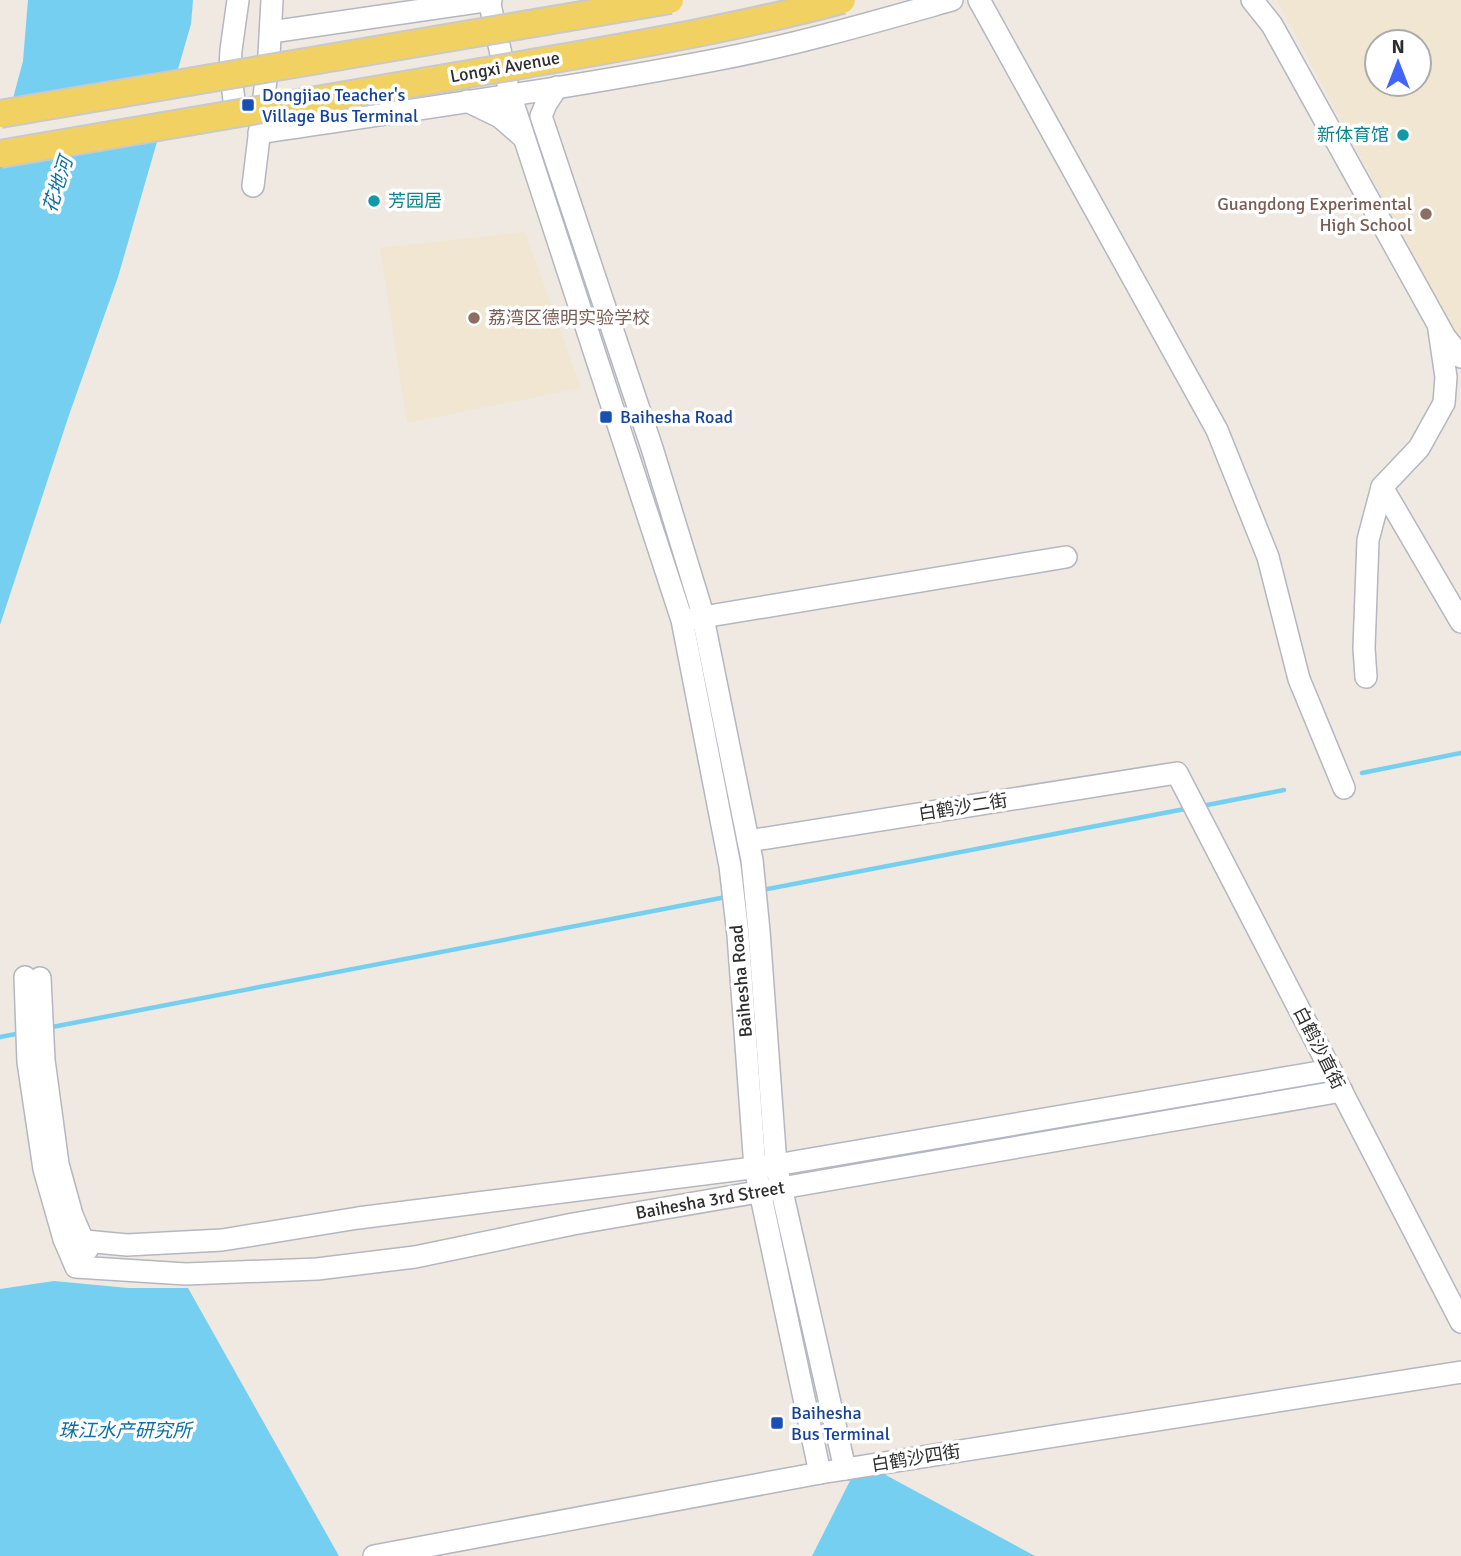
<svg xmlns="http://www.w3.org/2000/svg" width="1461" height="1556" viewBox="0 0 1461 1556" font-family="Signika,'Noto Sans SC',sans-serif">
	<style>
		.education { fill: #f0e6d1; fill-rule: evenodd }
		.water { fill: #75cff0 }
		.pier { fill: #efe9e1 }
		.lines { fill: none; stroke-linecap: round; stroke-linejoin: round }
		.stream { stroke: #75cff0; stroke-width: 4.5 }
		.minor-casing { stroke: #b4b7c1; stroke-width: 24 }
		.minor { stroke: #fff; stroke-width: 21 }
		.major-bridge-casing { stroke: #c9c9c9; stroke-width: 30; stroke-linecap: butt }
		.major-bridge { stroke: #f2d163; stroke-width: 26 }
		.transit-dot { fill: #1a4fb4; stroke: #fff; stroke-width: 2.5 }
		.culture-dot { fill: #0f9aa8; stroke: #fff; stroke-width: 2.5 }
		.education-dot { fill: #8d6e63; stroke: #fff; stroke-width: 2.5 }
		.labels { text-anchor: middle; dominant-baseline: central; stroke-width: 7; stroke-linejoin: round; paint-order: stroke }
		.street-label { font-size: 18px; fill: #2e2e2e; stroke: #fff }
		.transit-label { font-size: 18px; fill: #164399; stroke: #fff; text-anchor: start }
		.culture-label { font-size: 18px; fill: #0d838f; stroke: #fff; text-anchor: end }
		.education-label { font-size: 18px; fill: #785e54; stroke: #fff; text-anchor: end }
		.water-label { font-size: 19px; font-style: italic; fill: #0d6fa3; stroke: #fff }
	</style>
	<rect width="100%" height="100%" fill="#efe9e1"/>
	<g class="education">
		<path d="M1277 0H1461V344ZM1377 42H1419V84H1377Z"/>
		<path d="M525 232 581 388 407 423 380 248Z"/>
	</g>
	<g class="water">
		<path d="M28 0H193L191 24 118 277 69 415 0 625V147L23 61Z"/>
		<path d="M54 1281 128 1288H188L339 1556H0V1289Z"/>
		<path d="M860 1461 1035 1556H812Z"/>
	</g>
	<path class="pier" d="M181 70 161 138 0 165V133L9 99Z"/>
	<g class="lines">
		<g class="stream">
			<path d="M1362 773 1461 753"/>
			<path d="M1202 806 1284 790"/>
			<path d="M762 890 1190 808"/>
			<path d="M47 1028 726 897"/>
			<path d="M0 1037 21 1033"/>
		</g>
		<g class="minor-casing">
			<g id="minor">
				<path d="M489 0 507 81"/>
				<path d="M979 0 1217 430 1268 557 1299 679 1344 788"/>
				<path d="M1252 0 1272 25 1445 337 1461 357"/>
				<path d="M271 32 491 0"/>
				<path d="M557 87 546 104 541 116 652 448 701 608 752 860 759 931 776 1165 845 1469"/>
				<path d="M510 94 682 620 730 866 738 935 755 1168 820 1473"/>
				<path d="M234 100 230 68 231 50 238 0"/>
				<path d="M467 101 500 117 523 137"/>
				<path d="M259 133C411 110 564 89 715 60 795 45 874 22 952 0"/>
				<path d="M253 186 269 55 272 0"/>
				<path d="M1382 487 1461 622"/>
				<path d="M691 619 1066 557"/>
				<path d="M1366 677 1364 648 1368 540 1382 487 1419 448 1444 403 1446 377 1439 330"/>
				<path d="M748 841 1177 773 1461 1322"/>
				<path d="M25 977 28 1062 44 1169 64 1239 76 1267 186 1274 317 1269 415 1257 573 1224 1342 1091"/>
				<path d="M40 978 44 1060 58 1164 72 1215 87 1250"/>
				<path d="M64 1239 127 1245 222 1240 358 1218 776 1165 1331 1070"/>
				<path d="M374 1556 820 1473 1461 1372"/>
			</g>
		</g>
		<use href="#minor" class="minor"/>
		<g class="major-bridge-casing">
			<g id="major-bridge">
				<path d="M0 114 670 0"/>
				<path d="M0 154C174 124 348 96 521 65 629 46 737 28 842 0"/>
			</g>
		</g>
		<use href="#major-bridge" class="major-bridge"/>
	</g>
	<g class="transit-dot">
		<rect x="241" y="98" width="14" height="14" rx="3.5"/>
		<rect x="599" y="410" width="14" height="14" rx="3.5"/>
		<rect x="770" y="1416" width="14" height="14" rx="3.5"/>
	</g>
	<g class="culture-dot">
		<circle cx="1403" cy="135" r="7"/>
		<circle cx="374" cy="201" r="7"/>
	</g>
	<g class="education-dot">
		<circle cx="1426" cy="214" r="7"/>
		<circle cx="474" cy="318" r="7"/>
	</g>
	<g class="labels">
		<g class="street-label">
			<text transform="translate(505 67) rotate(-10)">Longxi Avenue</text>
			<text transform="translate(963 807) rotate(-9)">白鹤沙二街</text>
			<text transform="translate(741 981) rotate(-95)">Baihesha Road</text>
			<text transform="translate(1319 1048) rotate(63)">白鹤沙直街</text>
			<text transform="translate(710 1200) rotate(-10)">Baihesha 3rd Street</text>
			<text transform="translate(916 1458) rotate(-9)">白鹤沙四街</text>
		</g>
		<g class="transit-label">
			<text x="262" y="95">Dongjiao Teacher's<tspan x="262" dy="21">Village Bus Terminal</tspan></text>
			<text x="620" y="417">Baihesha Road</text>
			<text x="791" y="1413">Baihesha<tspan x="791" dy="21">Bus Terminal</tspan></text>
		</g>
		<g class="culture-label">
			<text x="1389" y="135">新体育馆</text>
			<text x="388" y="201" text-anchor="start">芳园居</text>
		</g>
		<g class="education-label">
			<text x="1412" y="204">Guangdong Experimental<tspan x="1412" dy="21">High School</tspan></text>
			<text x="488" y="318" text-anchor="start">荔湾区德明实验学校</text>
		</g>
		<g class="water-label">
			<text transform="translate(58 185) rotate(-72)">花地河</text>
			<text x="125" y="1431">珠江水产研究所</text>
		</g>
	</g>
	<g transform="translate(1398 63)"><circle r="33" fill="#ffffff" stroke="#ababab" stroke-width="2"/>
	<path d="M0-5L12 26L0 18L-12 26Z" fill="#4264fb"/>
	<text y="-10" font-size="19" font-weight="bold" text-anchor="middle" fill="#2e2e2e">N</text>
	</g>
</svg>
